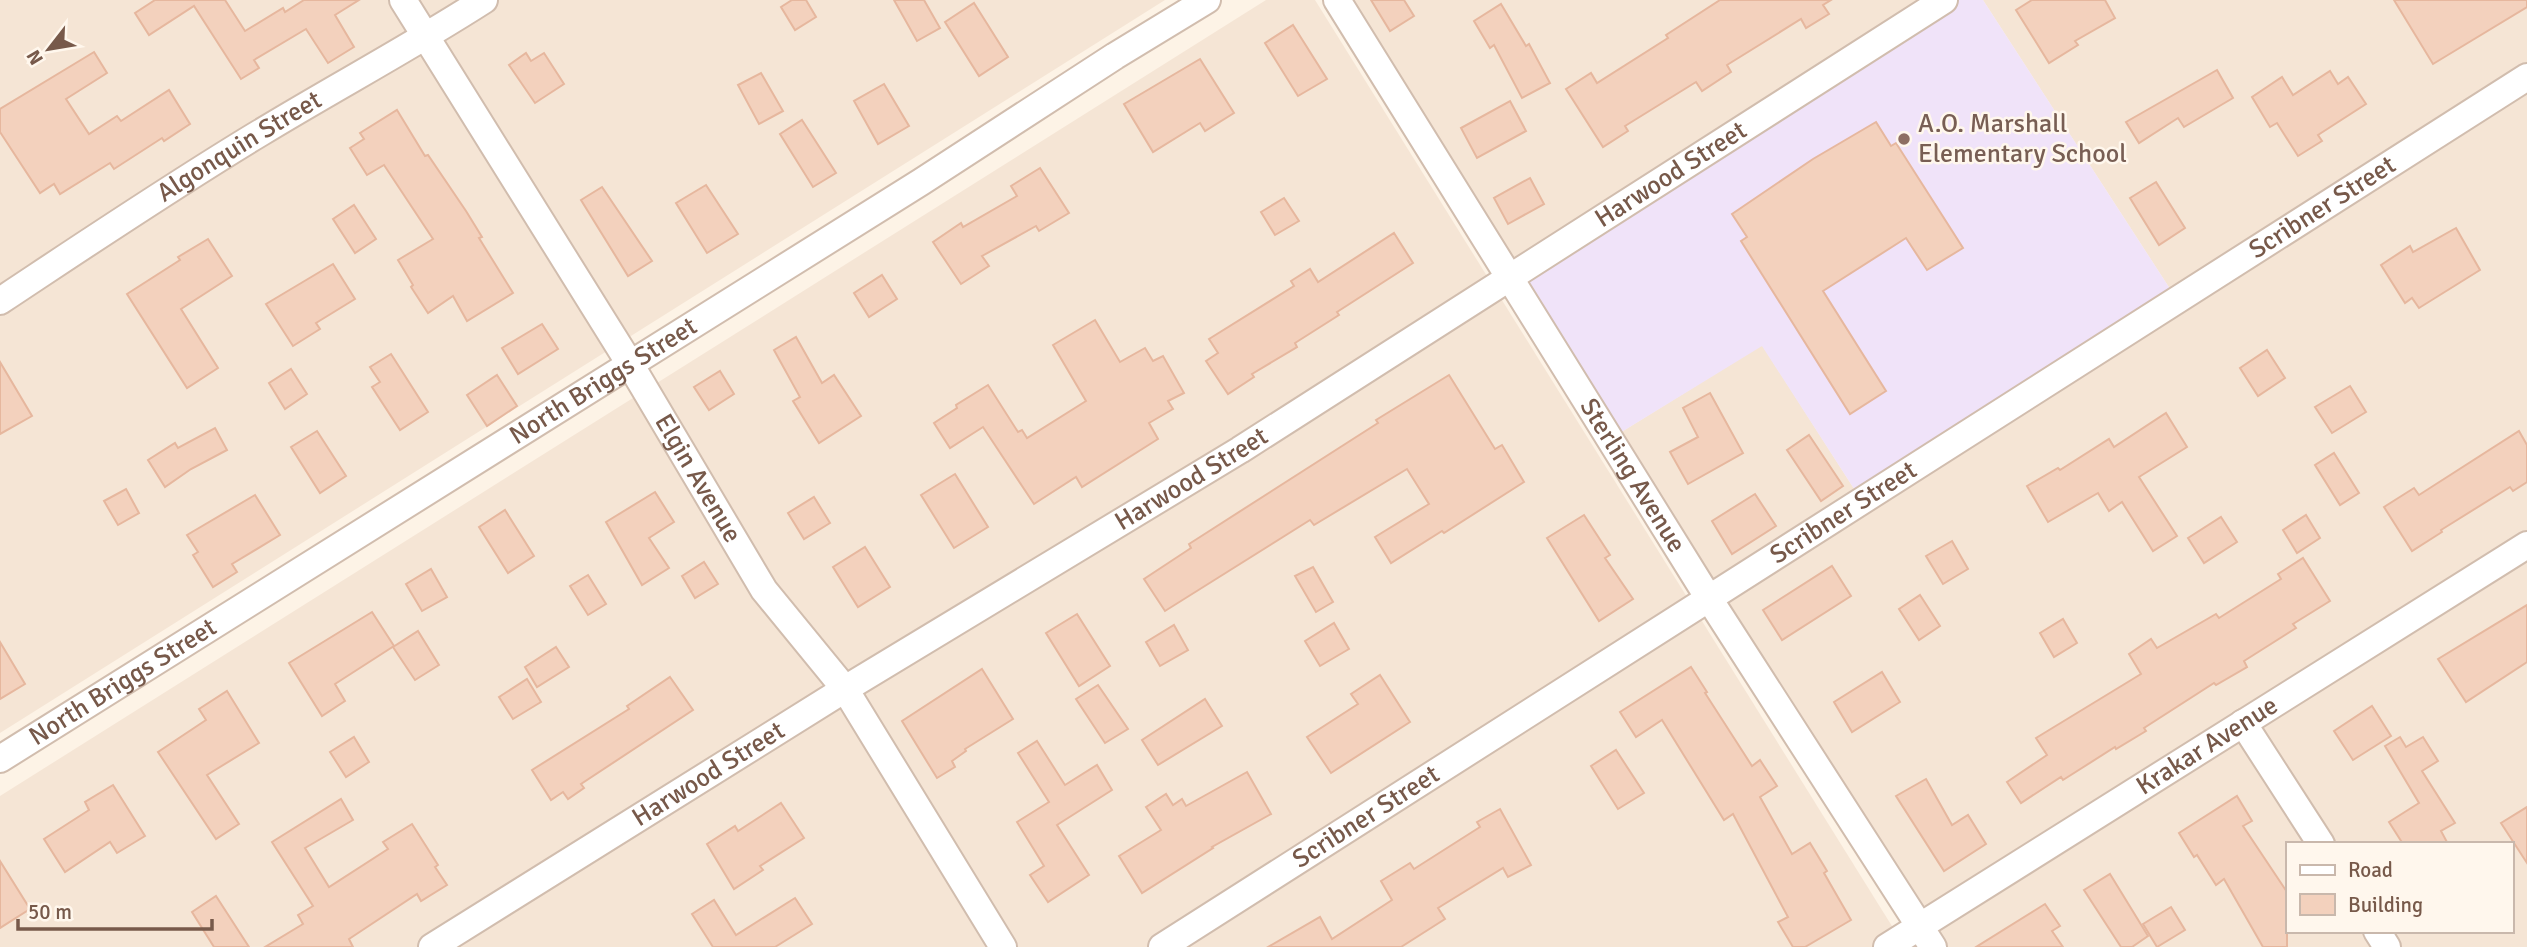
<svg xmlns="http://www.w3.org/2000/svg" width="2527" height="947" viewBox="0 0 2527 947" font-family="Signika,sans-serif">
	<style>
		.residential { fill: #f5e5d5; fill-rule: evenodd }
		.education { fill: #f0e3f9 }
		.building { fill: #f3d1bd; stroke: #e6b79e; stroke-width: 2 }
		.lines { fill: none; stroke-linecap: round; stroke-linejoin: round }
		.minor-casing { stroke: #d1bdae; stroke-width: 30 }
		.minor { stroke: #fff; stroke-width: 26 }
		.education-dot { fill: #8d6e63; stroke: #fff7ed; stroke-width: 2.5 }
		.labels { text-anchor: middle; dominant-baseline: central; stroke-width: 5; stroke-linejoin: round; paint-order: stroke }
		.education-label { font-size: 26px; fill: #785e54; stroke: #fff7ed; text-anchor: start }
		.street-label { font-size: 26px; fill: #77594a; stroke: #fff7ed }
	</style>
	<rect width="100%" height="100%" fill="#fdf3e6"/>
	<g class="residential">
		<path d="M0 0H1165L0 733Z"/>
		<path d="M1266 0H1315L1905 947H0V796Z"/>
		<path d="M1341 0H1937L1510 270Z"/>
		<path d="M1983 0H2527V947H1932L1615 436 1762 345 1858 495 2174 295ZM2287 844H2511V931H2287Z"/>
	</g>
	<path class="education" d="M1954 0H1983L2174 295 1858 495 1762 346 1615 436 1516 278Z"/>
	<g class="building">
		<path d="M155 0H225L245 31 283 8 285 12 304 0H359L335 15 354 47 328 63 306 29 254 60 259 68 241 79 194 6 149 35 135 13Z"/>
		<path d="M792 0H806L816 17 795 30 781 7Z"/>
		<path d="M894 0H924L940 28 917 41Z"/>
		<path d="M1371 0H1404L1414 16 1390 31Z"/>
		<path d="M1720 0H1831L1823 5 1829 14 1806 28 1801 19 1727 65 1731 72 1702 91 1696 82 1625 126 1628 131 1603 147 1566 89 1591 73 1597 83 1668 38 1666 35Z"/>
		<path d="M2032 0H2105L2115 18 2075 41 2078 45 2049 63 2016 10Z"/>
		<path d="M2394 0H2527V7L2433 64Z"/>
		<path d="M974 3 1008 57 979 76 945 22Z"/>
		<path d="M1501 4 1526 46 1529 44 1550 83 1522 98 1494 45 1490 48 1474 21Z"/>
		<path d="M1293 25 1327 79 1298 96 1265 43Z"/>
		<path d="M94 52 107 73 66 99 89 134 117 116 121 121 169 90 190 124 164 141 162 138 114 169 110 163 60 194 54 184 40 193 0 132V109Z"/>
		<path d="M526 53 531 61 544 53 564 84 535 103 509 65Z"/>
		<path d="M1200 59 1234 113 1205 131 1200 123 1153 152 1124 104Z"/>
		<path d="M2217 70 2233 98 2184 127 2178 118 2139 143 2126 122Z"/>
		<path d="M2330 71 2338 84 2348 77 2366 104 2318 135 2322 141 2298 156 2277 123 2270 127 2252 97 2282 77 2293 95Z"/>
		<path d="M761 73 783 111 759 124 738 85Z"/>
		<path d="M884 84 909 126 878 144 854 101Z"/>
		<path d="M1510 101 1526 131 1477 158 1461 128Z"/>
		<path d="M397 110 425 156 428 155 466 211 482 237 479 238 513 293 467 321 453 296 428 313 411 287 413 285 398 260 433 239 384 165 367 175 350 148 364 139 360 133Z"/>
		<path d="M802 120 836 173 813 187 780 134Z"/>
		<path d="M1876 122 1891 146 1896 143 1963 248 1927 270 1906 238 1823 291 1886 391 1850 414 1741 241 1747 237 1732 214 1813 159Z"/>
		<path d="M1040 168 1069 213 1039 231 1036 226 982 256 989 266 961 284 933 242 961 223 963 227 1017 196 1011 186Z"/>
		<path d="M1530 178 1544 204 1508 224 1494 198Z"/>
		<path d="M2156 182 2185 228 2159 245 2130 198Z"/>
		<path d="M706 185 738 234 707 253 676 203Z"/>
		<path d="M602 187 652 261 628 276 581 200Z"/>
		<path d="M1284 198 1299 221 1275 235 1261 212Z"/>
		<path d="M354 205 376 239 355 253 333 219Z"/>
		<path d="M2456 228 2480 270 2419 308 2412 298 2405 303 2381 265 2410 246 2413 252Z"/>
		<path d="M1394 233 1413 263 1337 312 1339 315 1295 343 1297 347 1252 374 1254 377 1228 394 1206 361 1218 353 1209 339 1294 286 1291 281 1310 269 1318 282Z"/>
		<path d="M208 239 232 276 181 309 218 368 187 388 127 294 180 260 178 257Z"/>
		<path d="M333 264 355 299 316 323 320 329 293 346 266 304Z"/>
		<path d="M882 275 897 299 869 317 854 293Z"/>
		<path d="M1095 320 1120 362 1145 348 1153 361 1163 356 1184 393 1168 401 1173 409 1149 423 1158 439 1082 487 1076 477 1034 504 983 427 950 448 934 423 957 408 956 405 988 385 1018 432 1022 430 1027 438 1086 401 1053 345Z"/>
		<path d="M542 324 558 349 518 374 502 348Z"/>
		<path d="M796 337 822 383 834 375 861 416 819 443 793 401 800 397 774 350Z"/>
		<path d="M2267 350 2285 378 2258 396 2240 368Z"/>
		<path d="M391 354 428 412 400 430 372 387 380 382 370 367Z"/>
		<path d="M0 362 32 416 0 434Z"/>
		<path d="M291 369 307 394 285 409 269 383Z"/>
		<path d="M720 371 734 394 709 410 694 387Z"/>
		<path d="M497 375 517 406 487 426 467 395Z"/>
		<path d="M1449 375 1495 449 1502 445 1524 482 1444 533 1442 531 1391 563 1375 537 1429 504 1407 469 1314 525 1310 520 1165 611 1144 579 1191 548 1189 544 1378 423 1376 420Z"/>
		<path d="M2350 386 2366 412 2332 433 2315 407Z"/>
		<path d="M1710 393 1743 453 1688 484 1670 452 1698 437 1683 408Z"/>
		<path d="M2166 413 2187 447 2139 477 2177 536 2153 551 2122 502 2109 511 2098 493 2048 522 2027 486 2058 468 2060 470 2109 439 2114 447Z"/>
		<path d="M215 428 227 450 191 469 165 487 148 460 175 443 178 448Z"/>
		<path d="M317 431 346 476 320 493 291 447Z"/>
		<path d="M2519 431 2527 445V482L2513 491 2510 487 2441 530 2442 532 2412 551 2384 507 2414 488 2419 495Z"/>
		<path d="M1809 435 1843 486 1821 501 1787 450Z"/>
		<path d="M2334 453 2359 493 2340 505 2315 465Z"/>
		<path d="M955 474 988 527 954 548 921 495Z"/>
		<path d="M126 489 139 513 118 525 104 501Z"/>
		<path d="M655 492 674 522 649 538 669 568 642 585 606 522Z"/>
		<path d="M1755 494 1776 526 1732 554 1712 521Z"/>
		<path d="M255 495 280 535 232 564 237 572 213 587 193 555 198 552 187 535Z"/>
		<path d="M814 497 830 523 804 539 788 513Z"/>
		<path d="M505 510 534 556 508 573 479 527Z"/>
		<path d="M1584 515 1610 555 1605 558 1633 599 1599 621 1547 538Z"/>
		<path d="M2306 515 2320 538 2297 553 2283 530Z"/>
		<path d="M2221 517 2237 542 2204 563 2188 538Z"/>
		<path d="M1952 541 1968 569 1943 584 1926 556Z"/>
		<path d="M865 547 890 587 858 607 833 567Z"/>
		<path d="M2303 558 2330 601 2293 624 2296 628 2244 661 2247 667 2216 685 2214 683 2144 728 2146 731 2116 749 2115 747 2063 780 2061 777 2021 803 2007 782 2047 755 2036 738 2141 674 2129 654 2151 639 2157 648 2216 614 2219 618 2281 579 2278 574Z"/>
		<path d="M704 562 718 584 695 598 682 576Z"/>
		<path d="M1832 566 1851 596 1782 640 1763 610Z"/>
		<path d="M1313 567 1333 602 1316 612 1295 576Z"/>
		<path d="M431 569 447 597 422 611 406 584Z"/>
		<path d="M588 575 606 604 588 615 570 586Z"/>
		<path d="M1920 595 1940 626 1919 640 1899 609Z"/>
		<path d="M2527 605V662L2466 702 2438 659Z"/>
		<path d="M372 612 394 646 335 684 345 701 322 716 289 663Z"/>
		<path d="M1077 614 1110 666 1079 686 1046 633Z"/>
		<path d="M2063 619 2077 643 2054 657 2040 633Z"/>
		<path d="M1334 623 1349 649 1320 666 1305 641Z"/>
		<path d="M1174 625 1188 650 1160 666 1146 642Z"/>
		<path d="M418 631 439 665 415 680 393 647Z"/>
		<path d="M0 642 25 684 0 699Z"/>
		<path d="M556 647 569 667 537 687 525 667Z"/>
		<path d="M1691 667 1707 692 1705 693 1752 766 1760 760 1777 786 1760 797 1792 854 1810 843 1827 871 1824 873 1851 920 1805 947H1793L1778 922 1788 917 1733 814 1724 820 1662 720 1636 737 1620 712Z"/>
		<path d="M982 669 1013 719 965 749 966 751 952 761 955 767 937 778 902 721Z"/>
		<path d="M1882 672 1900 702 1852 732 1834 702Z"/>
		<path d="M1380 675 1410 722 1331 773 1307 737 1358 704 1351 694Z"/>
		<path d="M670 677 693 710 581 784 584 788 568 799 563 792 551 800 532 770 629 709 627 706Z"/>
		<path d="M527 679 541 702 513 719 499 697Z"/>
		<path d="M1098 685 1128 729 1105 743 1076 699Z"/>
		<path d="M227 691 259 743 207 775 239 824 216 839 158 752 206 720 199 709Z"/>
		<path d="M1205 699 1222 726 1158 765 1142 740Z"/>
		<path d="M2372 706 2391 736 2353 760 2334 731Z"/>
		<path d="M354 737 369 762 346 777 330 752Z"/>
		<path d="M2400 737 2406 747 2423 737 2438 761 2422 771 2455 823 2441 831 2448 844H2403L2389 822 2419 803 2385 746Z"/>
		<path d="M1037 741 1065 785 1097 765 1112 790 1057 825 1089 875 1048 902 1030 875 1044 866 1017 822 1049 802 1018 753Z"/>
		<path d="M1616 750 1644 793 1618 809 1591 766Z"/>
		<path d="M1247 772 1271 814 1212 847 1213 848 1142 893 1119 856 1161 830 1146 807 1166 794 1173 805 1182 799 1186 806Z"/>
		<path d="M1926 779 1952 825 1968 815 1986 844 1944 871 1896 796Z"/>
		<path d="M113 785 145 836 117 853 110 842 65 872 44 839 89 810 85 802Z"/>
		<path d="M2237 796 2252 821 2243 826 2287 892V947H2263L2224 879 2216 885 2197 855 2194 857 2179 833Z"/>
		<path d="M341 799 353 820 305 848 329 887 388 849 383 842 412 824 438 865 435 867 447 885 421 901 417 894 349 939 353 947H265L303 924 298 915 313 906 272 842Z"/>
		<path d="M781 803 804 838 760 866 763 870 734 889 707 844 735 826 738 831Z"/>
		<path d="M2527 807V863L2501 823Z"/>
		<path d="M1500 809 1531 865 1508 877 1503 868 1438 908 1445 919 1401 947H1268L1320 917 1332 939 1392 900 1381 881 1410 863 1414 869 1480 827 1477 822Z"/>
		<path d="M0 861 30 909 0 928Z"/>
		<path d="M2110 874 2148 936 2132 947H2121L2084 890Z"/>
		<path d="M216 896 249 947H214L192 912Z"/>
		<path d="M795 898 812 924 775 947H713L692 914 714 900 736 935Z"/>
		<path d="M2045 904 2060 926 2052 931 2063 947H1976Z"/>
		<path d="M2171 907 2185 930 2157 947 2143 924Z"/>
	</g>
	<g class="lines">
		<g class="minor-casing">
			<g id="minor">
				<path id="s1" d="M403 0 630 364 764 590 845 689 1003 947"/>
				<path id="s2" d="M1337 0 1708 597 1933 947"/>
				<path id="s3" d="M0 301C86 244 172 186 260 133 334 88 411 47 484 0"/>
				<path d="M2243 723 2321 844"/>
				<path id="s4" d="M0 759 921 182 1115 56 1207 0"/>
				<path d="M2377 931 2387 947"/>
				<path id="s5" d="M432 947 845 689 1240 450 1944 0"/>
				<path id="s6" d="M1162 947 2527 77"/>
				<path id="s7" d="M1887 947 2527 545"/>
			</g>
		</g>
		<use href="#minor" class="minor"/>
	</g>
	<circle class="education-dot" cx="1904" cy="139" r="7"/>
	<g class="labels">
		<g class="education-label">
			<text x="1918" y="124">A.O. Marshall<tspan x="1918" dy="30">Elementary School</tspan></text>
		</g>
		<g class="street-label">
			<text stroke="none"><textPath href="#s3" startOffset="285">Algonquin Street</textPath></text>
			<text stroke="none"><textPath href="#s5" startOffset="1460">Harwood Street</textPath></text>
			<text stroke="none"><textPath href="#s6" startOffset="1376">Scribner Street</textPath></text>
			<text stroke="none"><textPath href="#s4" startOffset="712">North Briggs Street</textPath></text>
			<text stroke="none"><textPath href="#s2" startOffset="560">Sterling Avenue</textPath></text>
			<text stroke="none"><textPath href="#s1" startOffset="562">Elgin Avenue</textPath></text>
			<text stroke="none"><textPath href="#s5" startOffset="892">Harwood Street</textPath></text>
			<text stroke="none"><textPath href="#s6" startOffset="808">Scribner Street</textPath></text>
			<text stroke="none"><textPath href="#s4" startOffset="145">North Briggs Street</textPath></text>
			<text stroke="none"><textPath href="#s7" startOffset="378">Krakar Avenue</textPath></text>
			<text stroke="none"><textPath href="#s5" startOffset="326">Harwood Street</textPath></text>
			<text stroke="none"><textPath href="#s6" startOffset="242">Scribner Street</textPath></text>
		</g>
	</g>
	<rect x="2286" y="842" width="228" height="91" fill="#fff7ed" stroke="#c9b8ac" stroke-width="2"/>
	<rect x="2300" y="865" width="35" height="10" fill="#ffffff" stroke="#c9b8ac" stroke-width="2"/>
	<text x="2348" y="877" font-size="21" fill="#77594a">Road</text>
	<rect x="2300" y="894" width="35" height="21" fill="#f3d1bd" stroke="#c9b8ac" stroke-width="2"/>
	<text x="2348" y="912" font-size="21" fill="#77594a">Building</text>
	<g transform="translate(49 49) rotate(239)" stroke="#fff7ed" stroke-width="5" paint-order="stroke">
	<path d="M0-5L12 26L0 18L-12 26Z" fill="#77594a"/>
	<text y="-10" font-size="19" font-weight="bold" text-anchor="middle" fill="#77594a">N</text>
	</g>
	<path d="M18 919v10h194v-10" fill="none" stroke="#77594a" stroke-width="3.5"/>
	<text x="28" y="919" font-size="21" fill="#77594a" stroke="#fff7ed" stroke-width="5" paint-order="stroke">50 m</text>
</svg>
